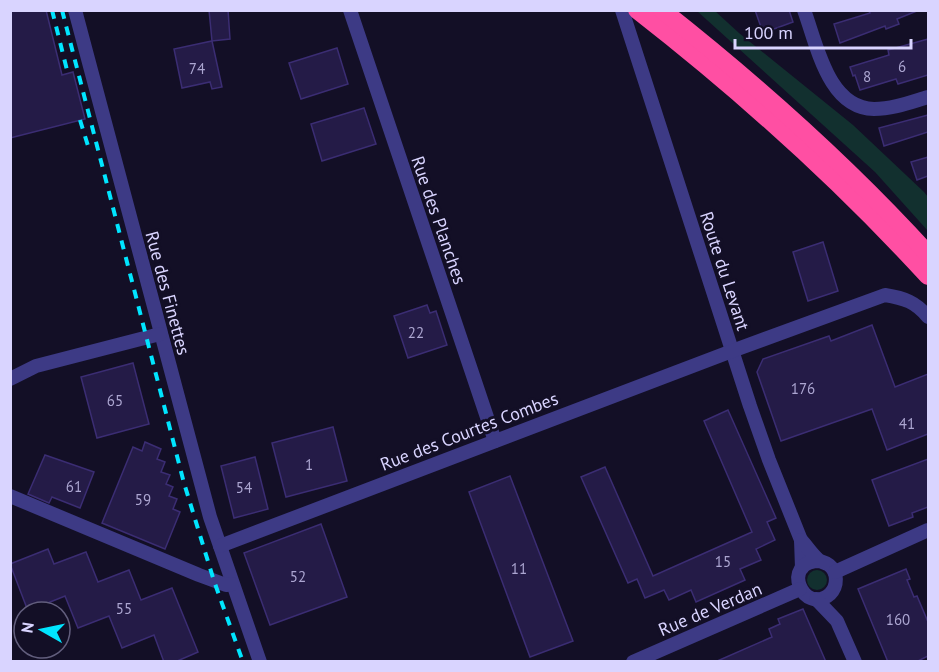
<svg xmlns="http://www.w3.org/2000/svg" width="939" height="672" viewBox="0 0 939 672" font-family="'PT Sans',sans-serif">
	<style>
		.green { fill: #12302f }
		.building { fill: #241b47; stroke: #3b2d73; stroke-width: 1.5 }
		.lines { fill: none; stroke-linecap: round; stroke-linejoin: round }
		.minor { stroke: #3d3a85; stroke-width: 14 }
		.highway { stroke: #ff4fa3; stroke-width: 18 }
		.rail { stroke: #00e5ff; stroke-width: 4; stroke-dasharray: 9 8; stroke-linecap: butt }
		.labels { text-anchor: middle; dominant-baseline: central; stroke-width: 6; stroke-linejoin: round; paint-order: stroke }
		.number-label { font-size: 15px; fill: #aca6d1 }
		.street-label { font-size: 18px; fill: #d9d4ff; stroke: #130f26 }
	</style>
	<rect width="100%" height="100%" fill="#130f26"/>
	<g class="green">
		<path d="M697 11H715L739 33 853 125 924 192 928 197V231L875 172Z"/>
		<circle cx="817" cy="580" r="10"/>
	</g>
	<g class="building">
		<path d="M10 10H46L62 75 73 72 85 119 10 138Z"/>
		<path d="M209 10H228L230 39 212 41Z"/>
		<path d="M755 10H789L793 22 763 33Z"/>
		<path d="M869 10H917V11L897 19 899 24 886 29 885 26 840 43 834 24 870 13Z"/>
		<path d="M928 39V75L898 84 896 79 860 90 855 75 853 76 850 67 889 55 888 50Z"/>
		<path d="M212 41 222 87 212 89 210 82 182 88 174 49Z"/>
		<path d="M337 48 348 84 301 99 289 63Z"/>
		<path d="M364 108 376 144 322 161 311 124Z"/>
		<path d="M928 115V132L884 146 879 128Z"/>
		<path d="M928 157V176L917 180 911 162Z"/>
		<path d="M823 242 838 291 808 301 793 252Z"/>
		<path d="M427 305 430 313 436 311 447 345 408 358 394 316Z"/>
		<path d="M872 325 895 387 928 374V434L887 450 872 409 781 441 757 372 763 359 829 336 831 341Z"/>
		<path d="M133 363 149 424 97 438 81 377Z"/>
		<path d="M728 410 776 518 767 522 775 540 756 549 761 560 740 569 745 580 696 602 691 590 669 600 664 590 645 598 637 579 628 583 581 477 605 467 653 576 752 532 704 421Z"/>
		<path d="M333 427 347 481 286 497 272 443Z"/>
		<path d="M145 442 161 449 157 459 165 462 161 472 170 475 166 484 173 487 169 496 177 499 173 509 180 512 165 549 102 523 133 447 142 451Z"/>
		<path d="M45 455 94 472 80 508 52 497 49 503 28 494Z"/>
		<path d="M255 457 268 509 234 518 221 466Z"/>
		<path d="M928 459V507L912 513 913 517 889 526 872 480Z"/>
		<path d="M510 476 573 641 530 657 469 492Z"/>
		<path d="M321 524 347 597 270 625 244 553Z"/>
		<path d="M48 549 54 564 86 552 98 582 129 570 141 600 172 588 198 652 175 662H164L154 635 122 648 109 616 78 628 65 596 28 611 10 564Z"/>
		<path d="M906 569 910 579 907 580 914 597 917 596 928 622V656L916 662H888L858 589Z"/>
		<path d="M803 609 826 662H715L772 637 769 629 780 624 778 619Z"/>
	</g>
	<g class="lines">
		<g class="minor">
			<path d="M75 10 210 517 260 662"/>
			<path d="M350 10 495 441"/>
			<path d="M622 10 750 406 769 460 801 540 802 568"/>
			<path d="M804 10C817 45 828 108 874 109 893 109 911 102 928 97"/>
			<path d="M10 379 36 366 160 334"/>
			<path d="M10 496 199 575 226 585 232 584"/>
			<path d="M801 540C807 546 813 556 820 561 823 562 826 563 829 565 838 572 838 586 830 594 804 617 779 561 820 561"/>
			<path d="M220 546 732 351 885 295C904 298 916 302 928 317"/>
			<path d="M835 572 928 530"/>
			<path d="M816 599 837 621 855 662"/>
			<path d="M633 662 800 589"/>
		</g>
		<g class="highway">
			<path d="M637 10C741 91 840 180 928 276"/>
			<path d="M662 10C757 85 847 165 928 254"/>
		</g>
		<g class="rail">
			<path d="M52 10 68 74"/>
			<path d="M62 10 184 483 214 581 243 662"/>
			<path d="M80 120 89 149"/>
		</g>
	</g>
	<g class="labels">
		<g class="number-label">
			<text x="902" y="66">6</text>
			<text x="197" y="68">74</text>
			<text x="867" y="76">8</text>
			<text x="416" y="332">22</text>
			<text x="803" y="388">176</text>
			<text x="115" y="400">65</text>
			<text x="907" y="423">41</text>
			<text x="309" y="464">1</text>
			<text x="74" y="486">61</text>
			<text x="244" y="487">54</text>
			<text x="143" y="499">59</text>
			<text x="723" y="561">15</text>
			<text x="519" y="568">11</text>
			<text x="298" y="576">52</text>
			<text x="124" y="608">55</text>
			<text x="898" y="619">160</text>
		</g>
		<g class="street-label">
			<text transform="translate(439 220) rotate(71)">Rue des Planches</text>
			<text transform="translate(725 271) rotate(72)">Route du Levant</text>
			<text transform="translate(168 293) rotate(75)">Rue des Finettes</text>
			<text transform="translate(469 431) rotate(-21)">Rue des Courtes Combes</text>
			<text transform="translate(710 609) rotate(-23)">Rue de Verdan</text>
		</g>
	</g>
	<rect width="939" height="672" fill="none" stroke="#d9d4ff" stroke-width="24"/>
	<g transform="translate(42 630) rotate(279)"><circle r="28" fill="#130f26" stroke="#625e7d" stroke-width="1.5"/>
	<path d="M0-4.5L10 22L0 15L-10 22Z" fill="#00e5ff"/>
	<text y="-9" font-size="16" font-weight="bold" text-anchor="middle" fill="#d9d4ff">N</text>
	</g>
	<path d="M735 39v9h176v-9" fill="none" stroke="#d9d4ff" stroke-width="3"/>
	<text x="744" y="39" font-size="18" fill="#d9d4ff" stroke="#130f26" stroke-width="4.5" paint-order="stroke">100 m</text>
</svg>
